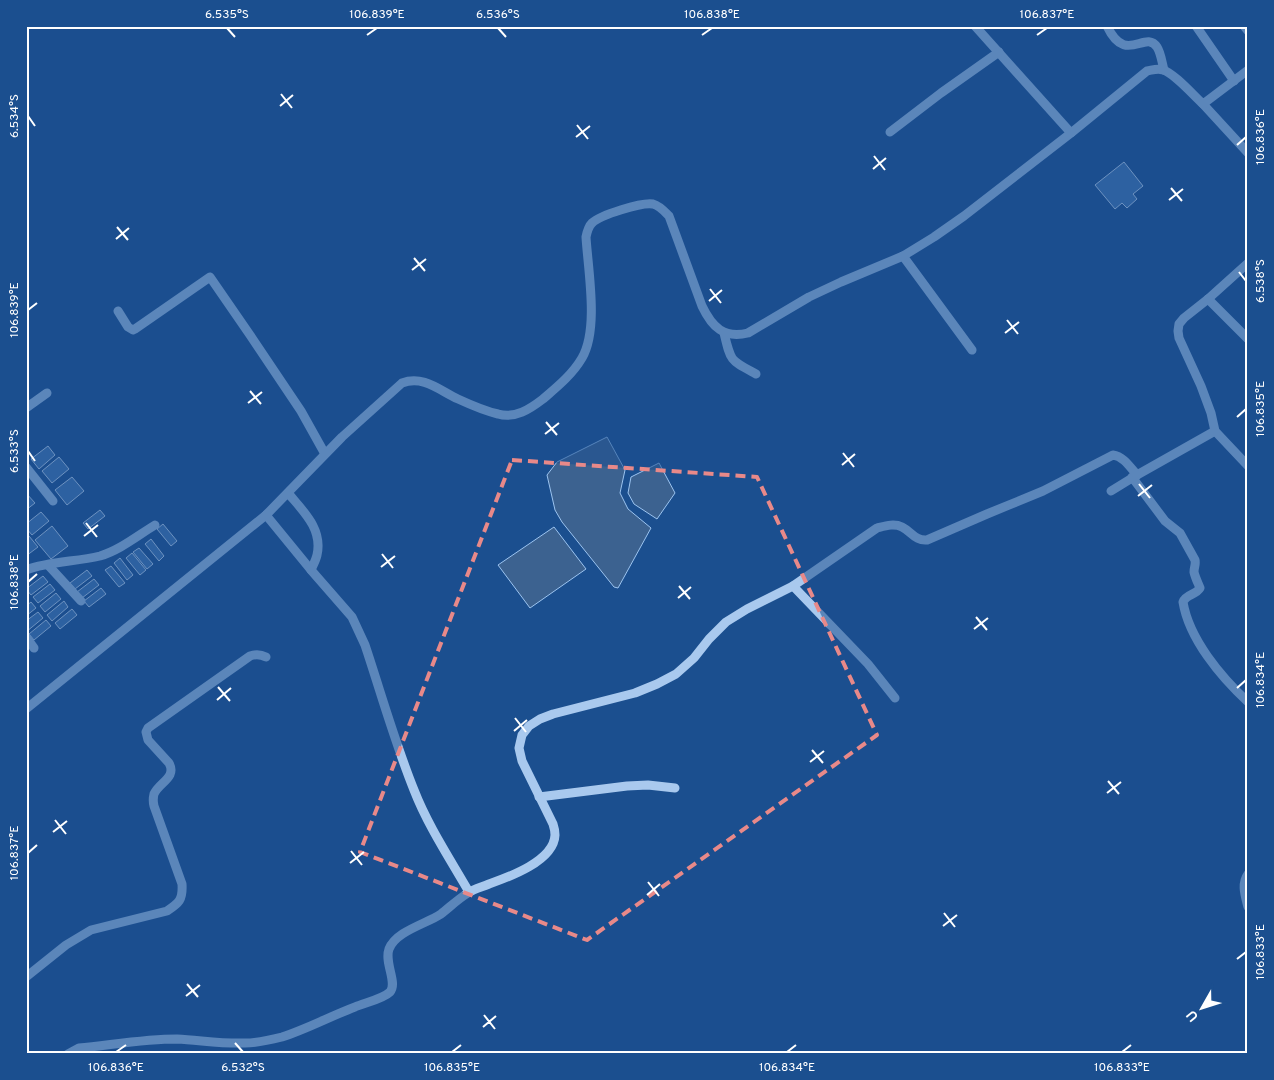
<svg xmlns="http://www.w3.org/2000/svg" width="1274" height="1080" viewBox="0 0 1274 1080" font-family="Overpass,sans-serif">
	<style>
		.water { fill: #3c6290; stroke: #9cc4f0 }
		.building { fill: #4478b7; stroke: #cfe3fa }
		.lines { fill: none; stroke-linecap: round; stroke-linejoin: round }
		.minor { stroke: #a9c9ee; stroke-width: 9 }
		.marked { fill: none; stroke: #e88989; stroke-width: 4; stroke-dasharray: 10 6; stroke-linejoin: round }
		.ticks { fill: none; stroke: #fff; stroke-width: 2 }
		.neatline { fill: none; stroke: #fff; stroke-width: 2 }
		.ticks-label { font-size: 12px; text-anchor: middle; fill: #fff }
	</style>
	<rect width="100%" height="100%" fill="#1b4f8f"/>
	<g class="water">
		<path d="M607 437 625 470 620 493 628 509 651 528 618 588 614 587 562 522 555 510 547 475 557 462Z"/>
		<path d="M659 463 675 493 657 519 634 504 628 493 631 477Z"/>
		<path d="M554 527 586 569 530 608 498 565Z"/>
	</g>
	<g class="building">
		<path d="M1124 162 1143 186 1133 194 1137 199 1127 208 1122 203 1115 209 1095 185Z"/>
		<path d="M48 446 55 455 39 469 31 459Z"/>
		<path d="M59 457 69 469 52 483 42 471Z"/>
		<path d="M72 477 84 491 67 505 55 490Z"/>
		<path d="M26 493 35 503 26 510Z"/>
		<path d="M100 510 105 516 88 529 83 523Z"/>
		<path d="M41 512 49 521 32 535 26 528V524Z"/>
		<path d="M163 524 177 541 171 546 157 529Z"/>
		<path d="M52 526 68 546 51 559 35 540Z"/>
		<path d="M29 536 38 547 26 556V539Z"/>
		<path d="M151 539 164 556 159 561 145 544Z"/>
		<path d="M139 548 153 564 147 569 133 552Z"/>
		<path d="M132 553 146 570 140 575 126 558Z"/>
		<path d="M120 558 133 575 127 580 114 563Z"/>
		<path d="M111 566 125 583 119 587 105 570Z"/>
		<path d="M87 570 92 576 75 589 70 583Z"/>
		<path d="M43 576 48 582 31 595 26 589Z"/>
		<path d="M94 579 99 585 82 598 77 592Z"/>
		<path d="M50 584 55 590 38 603 33 597Z"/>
		<path d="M101 588 106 594 89 607 84 601Z"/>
		<path d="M56 593 61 599 45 612 40 606Z"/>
		<path d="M64 601 68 607 52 621 47 615Z"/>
		<path d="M31 602 36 608 26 616V606Z"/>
		<path d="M72 609 77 615 60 629 55 623Z"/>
		<path d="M38 612 43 618 26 632V621Z"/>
		<path d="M46 620 51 626 34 640 29 634Z"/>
	</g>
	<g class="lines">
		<g class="minor">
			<path d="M975 26 1071 133"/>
			<path d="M1107 26C1126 66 1145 29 1157 47 1161 53 1162 63 1164 70"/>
			<path d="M1196 26 1234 81"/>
			<path d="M1244 26 1248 31"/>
			<path d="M1203 104 1248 153"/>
			<path d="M890 132 941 93 999 52"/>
			<path d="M903 256 972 350"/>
			<path d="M1248 263 1208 299 1184 318 1179 324 1178 331 1179 338 1201 386 1211 413 1215 431 1248 466"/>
			<path d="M1208 299 1248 339"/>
			<path d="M118 311 128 327 133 330 135 329 210 277 250 335 301 411 325 454"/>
			<path d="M724 333C731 362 730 360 756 374"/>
			<path d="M26 408 47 393"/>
			<path d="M26 467 53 501"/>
			<path d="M1132 477 1165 521 1180 533 1195 560C1196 565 1194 567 1194 572 1195 577 1198 583 1200 588 1196 595 1186 594 1183 602 1189 639 1221 677 1248 702"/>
			<path d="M1111 491 1137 475 1215 431"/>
			<path d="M288 493C303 511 323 529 317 555 316 560 313 565 311 570L352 617 365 645C381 693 395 743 414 790 428 826 450 859 469 892"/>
			<path d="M266 515 311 570"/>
			<path d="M48 565 81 601"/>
			<path d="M26 570C50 561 76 562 100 556 120 550 137 536 155 525"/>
			<path d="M793 586 868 664 895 698"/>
			<path d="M26 637 34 648"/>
			<path d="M26 709 266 515 342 437 402 383C424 375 440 391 458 399 471 405 485 411 498 414 515 419 530 409 543 399 557 387 572 375 582 358 599 329 588 270 586 237 587 232 588 227 592 223 600 215 642 202 653 204 660 206 664 211 669 216L702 306C712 327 724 339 748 333L809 297 841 282 903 256 934 237 964 216 1071 133 1147 71C1153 70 1158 68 1163 70 1174 73 1194 96 1203 104L1248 70"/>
			<path d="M539 797 627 786 648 785 675 788"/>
			<path d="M1248 874C1241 884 1245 895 1248 907"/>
			<path d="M26 977 66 945 91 930 167 911C179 903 183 900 182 884L154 806C153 802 153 798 154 794 159 782 177 778 169 763L148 740 146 732 148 728 250 656C256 654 260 654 266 657"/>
			<path d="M68 1054 79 1048C111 1045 144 1039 177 1039 199 1040 222 1044 245 1043 257 1043 270 1040 282 1037 307 1029 331 1016 355 1007 364 1003 383 999 390 992 398 983 384 963 389 949 396 931 426 924 441 914 450 907 458 899 468 893 474 889 482 887 489 884 509 877 554 861 555 835 555 832 554 827 553 824L522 761 519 748 522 735 529 726 540 719 553 714 635 693 657 684 676 674 694 658 709 639 726 622 747 609 793 586 877 528C885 526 894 523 902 527 912 532 915 541 927 540L987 514 1043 491 1113 455C1123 456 1130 467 1137 475"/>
		</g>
	</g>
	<path d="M0 0H1274V1080H0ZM512 460 757 477 877 735 587 940 360 852Z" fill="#1b4f8f" fill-opacity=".55" fill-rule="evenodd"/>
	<path class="marked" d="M512 460 757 477 877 735 587 940 360 852Z"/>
	<path class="ticks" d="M227 28 235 37M498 28 506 37M367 35 377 28M702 35 712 28M1037 35 1047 28M281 94 292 108M280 106 293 95M28 116 35 126M577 125 588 139M576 137 590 126M1237 145 1246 137M874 156 885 170M873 169 886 158M1171 188 1182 201M1169 200 1183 189M117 227 128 240M116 239 129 228M414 258 425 271M412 270 426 259M1239 272 1246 281M710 289 721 303M709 301 722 290M28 310 37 303M1007 320 1018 334M1005 333 1019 322M250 391 261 404M248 403 262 392M1237 417 1246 409M546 422 557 435M545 434 559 423M28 451 35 461M843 453 854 467M842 465 855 454M1139 484 1150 498M1138 496 1152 485M86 523 97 537M84 536 98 525M382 554 393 568M381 567 395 556M28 582 37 574M679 586 690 599M678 598 691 587M976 617 987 630M974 629 988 618M218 687 230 701M1237 688 1246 680M217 700 231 688M515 718 526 732M514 731 527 720M812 750 823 763M810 762 824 751M1108 781 1119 794M1107 793 1121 782M55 820 66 834M53 832 67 821M351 851 362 865M28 853 37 845M350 863 364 852M648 882 659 896M647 895 660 884M944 913 955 927M943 926 957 915M1237 959 1246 952M187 984 198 997M186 996 200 985M484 1015 495 1029M483 1027 496 1016M235 1043 243 1052M116 1052 126 1045M452 1052 461 1045M787 1052 796 1045M1122 1052 1131 1045"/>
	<rect width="1274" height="1080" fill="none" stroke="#1b4f8f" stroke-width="55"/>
	<g transform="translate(1202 1008) rotate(231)" stroke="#1b4f8f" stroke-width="4" paint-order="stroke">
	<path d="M0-4L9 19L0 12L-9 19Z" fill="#ffffff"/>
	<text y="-8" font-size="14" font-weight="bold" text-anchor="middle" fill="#ffffff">U</text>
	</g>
	<rect x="28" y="28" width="1218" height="1024" class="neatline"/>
	<g class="ticks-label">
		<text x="227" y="18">6.535°S</text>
		<text x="377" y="18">106.839°E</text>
		<text x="498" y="18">6.536°S</text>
		<text x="712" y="18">106.838°E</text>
		<text x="1047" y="18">106.837°E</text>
		<text transform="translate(14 116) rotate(-90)" y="4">6.534°S</text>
		<text transform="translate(1260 137) rotate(-90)" y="4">106.836°E</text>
		<text transform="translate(1260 281) rotate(-90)" y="4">6.538°S</text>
		<text transform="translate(14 310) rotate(-90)" y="4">106.839°E</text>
		<text transform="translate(1260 409) rotate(-90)" y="4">106.835°E</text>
		<text transform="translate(14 451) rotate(-90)" y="4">6.533°S</text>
		<text transform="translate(14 582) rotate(-90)" y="4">106.838°E</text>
		<text transform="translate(1260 680) rotate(-90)" y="4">106.834°E</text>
		<text transform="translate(14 853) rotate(-90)" y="4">106.837°E</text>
		<text transform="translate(1260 952) rotate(-90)" y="4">106.833°E</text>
		<text x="116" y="1071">106.836°E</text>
		<text x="243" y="1071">6.532°S</text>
		<text x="452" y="1071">106.835°E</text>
		<text x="787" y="1071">106.834°E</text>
		<text x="1122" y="1071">106.833°E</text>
	</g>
</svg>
